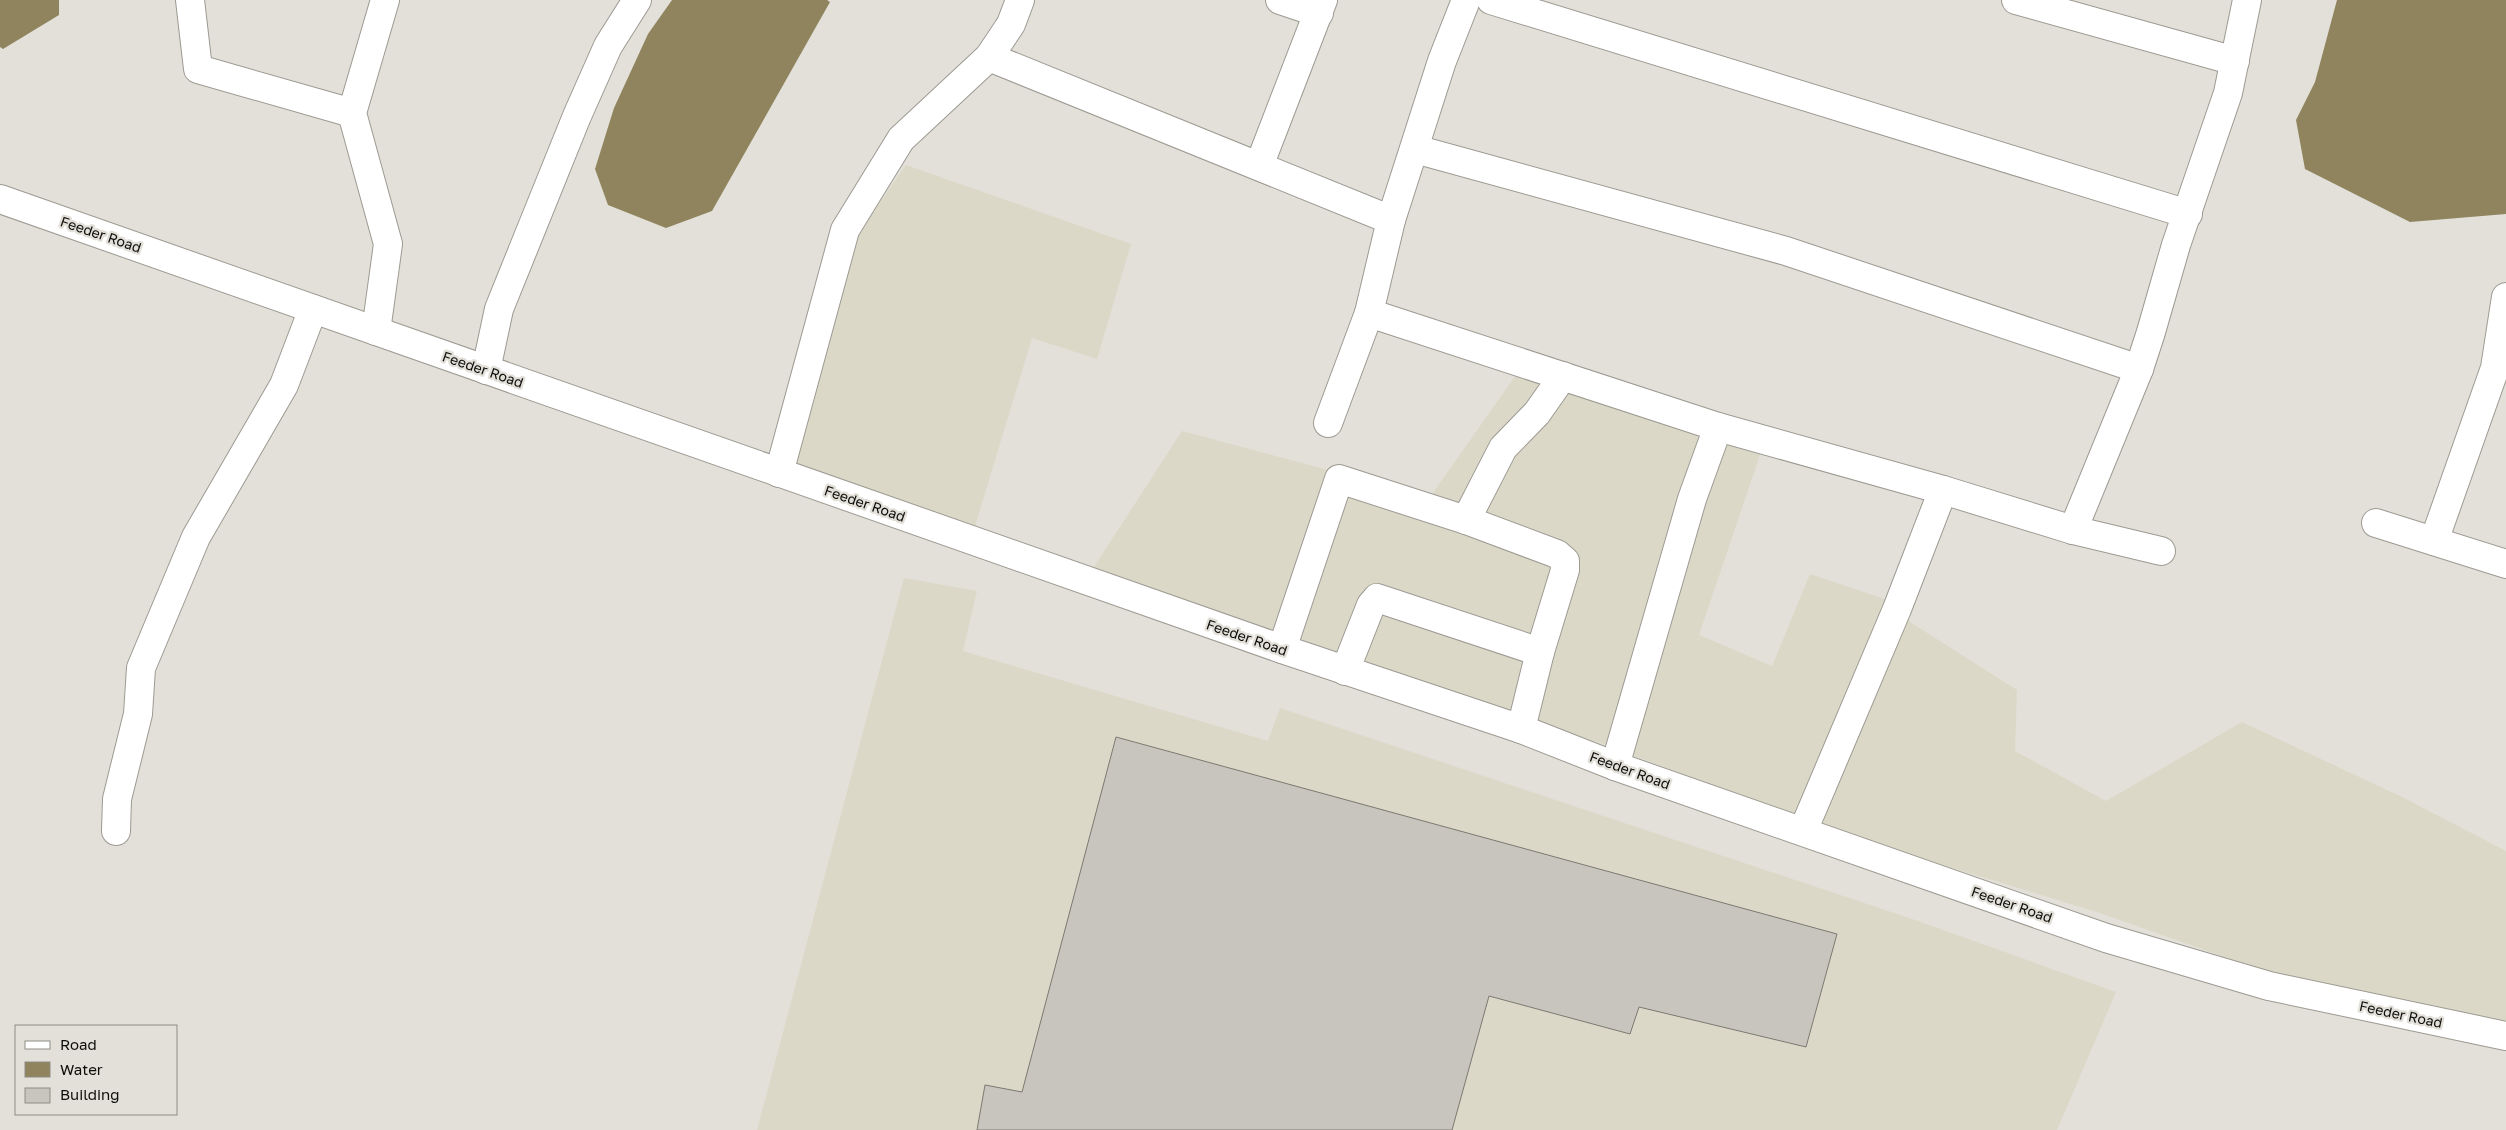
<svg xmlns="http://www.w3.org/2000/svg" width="2506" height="1130" viewBox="0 0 2506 1130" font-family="'Golos Text',sans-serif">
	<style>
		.built { fill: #dcd8c8 }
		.water { fill: #8f845d }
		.building { fill: #c7c5bd; stroke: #7b7971 }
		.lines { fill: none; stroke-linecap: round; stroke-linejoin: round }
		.minor-casing { stroke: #9c9a92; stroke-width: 30 }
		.minor { stroke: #fff; stroke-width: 28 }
		.labels { text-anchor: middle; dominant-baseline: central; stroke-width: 4.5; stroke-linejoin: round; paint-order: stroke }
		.street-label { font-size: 14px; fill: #0d0d0a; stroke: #e2e0d8 }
	</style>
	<rect width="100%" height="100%" fill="#e2e0d8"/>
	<g class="built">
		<path d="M906 165 1131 244 1097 359 1032 338 973 533 792 469 856 237Z"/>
		<path d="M1516 375 1762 449 1699 635 1772 666 1810 574 1887 600 1910 622 2017 690 2015 751 2106 801 2242 722 2402 797 2506 851V1023L2264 971 2097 912 1850 837 1606 745 1092 570 1182 431 1430 497Z"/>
		<path d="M904 578 977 591 963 651 1268 741 1280 708 1918 921 2116 992 2057 1130H757Z"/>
	</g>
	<g class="water">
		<path d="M0 0H59V15L3 49 0 47Z"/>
		<path d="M672 0H827L830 2 712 211 666 228 608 205 595 169 614 108 648 34Z"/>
		<path d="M2337 0H2506V214L2410 222 2305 169 2296 120 2315 82Z"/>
	</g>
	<path class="building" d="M1116 737 1837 934 1806 1047 1639 1007 1630 1034 1489 996 1452 1130H977L985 1085 1022 1092Z"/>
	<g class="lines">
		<g class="minor-casing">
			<g id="minor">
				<path d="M190 0 198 69 352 113"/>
				<path d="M1280 0 1319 13"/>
				<path d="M1491 0 2188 214"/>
				<path d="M2016 0 2235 61"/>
				<path d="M989 57 1391 220 1369 313 1328 423"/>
				<path d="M1415 149 1786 251 2139 369"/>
				<path d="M1259 166 1323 0"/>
				<path d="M0 199 1282 649 1521 729 1615 766 2106 938 2269 986 2506 1036"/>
				<path d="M1391 220 1442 61 1466 0"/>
				<path d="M1369 313 1718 427 1943 490 2073 530 2161 551"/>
				<path d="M376 331 388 244 352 113 385 0"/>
				<path d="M486 370 499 309 577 116 608 46 637 0"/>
				<path d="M779 473 845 230 901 139 989 57 1011 24 1020 0"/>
				<path d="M1466 520 1503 448 1537 413 1563 376"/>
				<path d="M2376 523 2506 564"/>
				<path d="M2073 530 2139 369 2151 332 2176 245 2228 93 2247 0"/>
				<path d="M2434 541 2495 368 2506 297"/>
				<path d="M1282 649 1339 479 1466 520 1557 554 1565 561V570L1540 652 1521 729"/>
				<path d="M1345 671 1371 605 1377 598 1540 652"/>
				<path d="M1615 766 1692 499 1718 427"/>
				<path d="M116 831 117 799 138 714 141 668 196 537 284 385 313 309"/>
				<path d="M1803 831 1897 609 1943 490"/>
			</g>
		</g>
		<use href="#minor" class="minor"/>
	</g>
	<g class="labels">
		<g class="street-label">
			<text transform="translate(101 234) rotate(19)">Feeder Road</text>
			<text transform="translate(483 369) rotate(19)">Feeder Road</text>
			<text transform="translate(865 503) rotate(19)">Feeder Road</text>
			<text transform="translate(1247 637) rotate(19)">Feeder Road</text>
			<text transform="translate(1630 770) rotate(20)">Feeder Road</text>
			<text transform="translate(2012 904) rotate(19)">Feeder Road</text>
			<text transform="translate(2401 1014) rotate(12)">Feeder Road</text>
		</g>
	</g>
	<rect x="15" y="1025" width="162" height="90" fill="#e2e0d8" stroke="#8d8c86"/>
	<rect x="25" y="1041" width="25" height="8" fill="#ffffff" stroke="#8d8c86"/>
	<text x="60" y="1050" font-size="15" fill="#0d0d0a">Road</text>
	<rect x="25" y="1062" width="25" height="15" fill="#8f845d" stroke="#8d8c86"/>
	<text x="60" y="1075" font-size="15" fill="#0d0d0a">Water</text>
	<rect x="25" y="1088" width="25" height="15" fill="#c7c5bd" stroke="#8d8c86"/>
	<text x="60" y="1100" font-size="15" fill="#0d0d0a">Building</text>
</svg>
